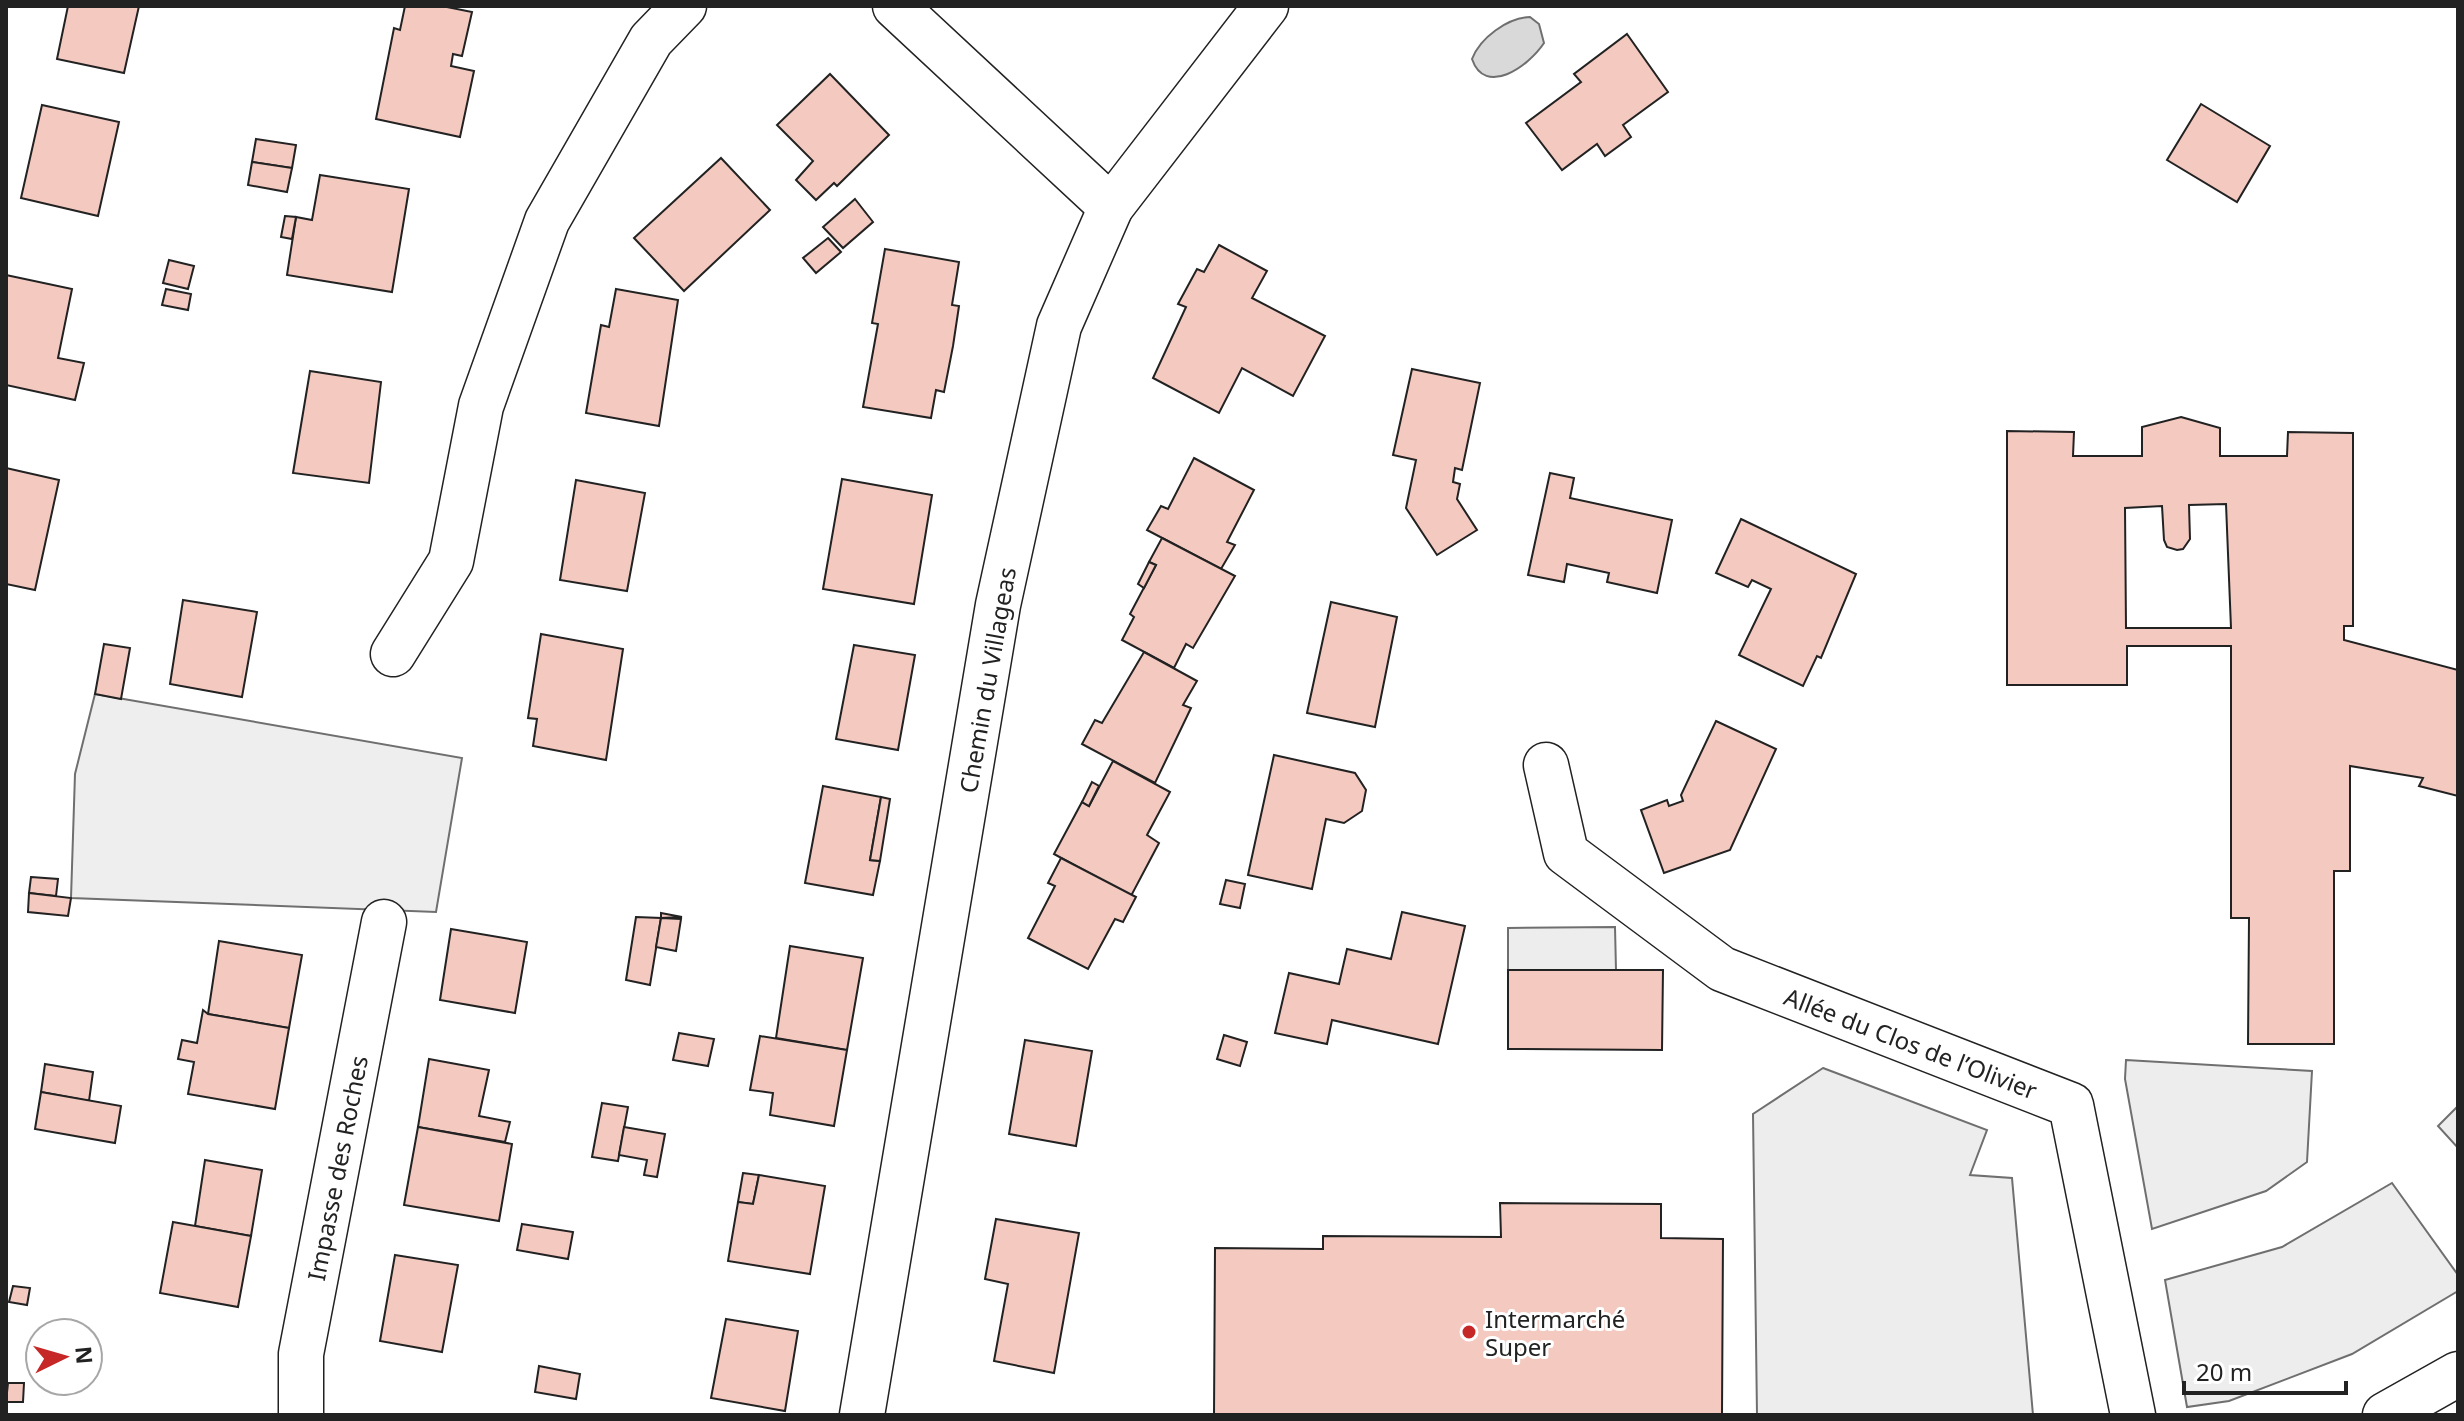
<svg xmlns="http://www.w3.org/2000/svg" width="2464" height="1421" viewBox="0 0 2464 1421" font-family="'Noto Sans',sans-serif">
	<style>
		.green { fill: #eee; stroke: #6f6f6f; stroke-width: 2 }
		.parking { fill: #ededed; stroke: #6f6f6f; stroke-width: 2 }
		.water { fill: #d9d9d9; stroke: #6f6f6f; stroke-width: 2 }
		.building { fill: #f3c9c0; stroke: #222; stroke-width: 2; fill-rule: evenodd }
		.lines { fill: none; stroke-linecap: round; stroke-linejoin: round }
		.street-casing { stroke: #222; stroke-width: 47 }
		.secondary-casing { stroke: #222; stroke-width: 47 }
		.street { stroke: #fff; stroke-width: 44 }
		.secondary { stroke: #fff; stroke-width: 44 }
		.poi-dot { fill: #c62828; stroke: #fff; stroke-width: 3 }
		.labels { text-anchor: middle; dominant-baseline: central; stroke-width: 6; stroke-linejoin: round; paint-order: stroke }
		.street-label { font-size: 24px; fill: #222; stroke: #fff }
		.poi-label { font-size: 24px; fill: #222; stroke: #fff; text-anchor: start }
	</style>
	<rect width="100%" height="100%" fill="#fff"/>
	<path class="green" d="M95 694 462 758 436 912 71 898 75 774Z"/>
	<g class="parking">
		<path d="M1615 927 1616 970H1508V928Z"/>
		<path d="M2126 1060 2312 1071 2307 1162 2266 1191 2152 1229 2125 1079Z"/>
		<path d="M1823 1068 1987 1130 1970 1175 2012 1178 2033 1415H1757L1753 1114Z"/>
		<path d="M2458 1106V1148L2438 1126Z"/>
		<path d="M2392 1183 2458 1275V1291L2352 1354 2229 1401 2187 1407 2165 1280 2282 1247Z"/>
	</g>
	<path class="water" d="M1530 17 1539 24 1544 43C1528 67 1485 97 1472 59 1480 38 1507 18 1530 17Z"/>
	<g class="building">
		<path d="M68 6H139L124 73 57 59Z"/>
		<path d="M405 6H442L472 12 462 56 453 54 451 66 474 71 460 137 376 119 394 28 400 30Z"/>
		<path d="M1627 34 1668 92 1623 125 1631 137 1605 156 1597 144 1562 170 1526 123 1581 82 1574 74Z"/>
		<path d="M830 74 889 135 837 186 834 183 816 200 796 180 813 161 777 125Z"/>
		<path d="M2201 104 2270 146 2237 202 2167 160Z"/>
		<path d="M42 105 119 122 98 216 21 198Z"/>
		<path d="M256 139 296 145 292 168 252 162Z"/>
		<path d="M721 158 770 210 684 291 634 238Z"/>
		<path d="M252 162 292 168 287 192 248 185Z"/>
		<path d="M320 175 409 189 392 292 287 275 296 217 312 220Z"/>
		<path d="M855 199 873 222 843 248 823 227Z"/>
		<path d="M285 216 296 217 292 239 281 237Z"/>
		<path d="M828 238 841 252 816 273 803 258Z"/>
		<path d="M1219 245 1267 271 1252 298 1325 336 1293 396 1242 368 1219 413 1153 378 1186 307 1178 304 1197 269 1204 272Z"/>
		<path d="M885 249 959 262 952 305 959 306 953 346 944 392 936 390 931 418 863 407 878 324 872 323Z"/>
		<path d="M169 260 194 266 188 289 163 283Z"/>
		<path d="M6 275 72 289 58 358 84 363 75 400 6 385Z"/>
		<path d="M166 289 191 294 188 310 162 305Z"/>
		<path d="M616 289 678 300 659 426 586 413 601 325 609 327Z"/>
		<path d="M1412 369 1480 383 1462 470 1455 468 1453 482 1460 484 1457 499 1477 530 1437 555 1406 508 1416 460 1393 455Z"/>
		<path d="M310 371 381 382 369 483 293 473Z"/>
		<path d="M2181 417 2220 428V456H2287L2288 432 2353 433V626H2344V640L2458 670V796L2419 786 2423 778 2350 766V871H2334V1044H2248L2249 918H2231V646H2127V685H2007V431L2074 432 2073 456H2142V427ZM2226 504 2231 628H2126L2125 508 2162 506 2164 540 2167 547 2177 550 2183 549 2190 539 2189 505Z"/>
		<path d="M1194 458 1254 490 1227 542 1235 545 1221 569 1147 530 1161 506 1168 509Z"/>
		<path d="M6 468 59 480 35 590 6 584Z"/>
		<path d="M1550 473 1574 478 1570 498 1672 520 1657 593 1607 582 1609 573 1567 564 1564 582 1528 575Z"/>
		<path d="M842 479 932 495 914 604 823 589Z"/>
		<path d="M576 480 645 493 627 591 560 580Z"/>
		<path d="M1741 519 1856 574 1821 658 1817 656 1803 686 1739 655 1771 589 1752 580 1748 587 1716 573Z"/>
		<path d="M1162 538 1235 576 1193 648 1186 644 1174 668 1122 640 1134 617 1130 614 1156 565 1149 562Z"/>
		<path d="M1149 562 1156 565 1144 588 1138 584Z"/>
		<path d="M183 600 257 612 242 697 170 684Z"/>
		<path d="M1331 602 1397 617 1375 727 1307 713Z"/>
		<path d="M541 634 623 649 606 760 533 746 537 719 528 718Z"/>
		<path d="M104 644 130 648 121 699 95 694Z"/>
		<path d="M854 645 915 655 898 750 836 739Z"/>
		<path d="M1144 652 1197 681 1183 705 1191 708 1155 783 1082 744 1095 720 1102 723Z"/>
		<path d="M1716 721 1776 749 1730 850 1664 873 1641 810 1667 800 1669 806 1683 801 1681 795Z"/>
		<path d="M1274 755 1355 773 1366 790 1362 811 1344 823 1326 819 1312 889 1248 875Z"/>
		<path d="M1113 761 1170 792 1147 835 1159 843 1131 896 1054 854 1082 802 1089 806Z"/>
		<path d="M1092 782 1099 786 1089 806 1082 802Z"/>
		<path d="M823 786 881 797 870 860 880 861 873 895 805 883Z"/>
		<path d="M881 797 890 799 880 861 870 860Z"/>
		<path d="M1061 858 1136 897 1123 922 1115 919 1088 969 1028 938 1055 886 1048 883Z"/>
		<path d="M31 877 58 879 56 896 29 893Z"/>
		<path d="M1226 880 1245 884 1240 908 1220 904Z"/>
		<path d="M29 893 71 898 68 916 28 912Z"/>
		<path d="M1402 912 1465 926 1438 1044 1332 1020 1327 1044 1275 1033 1289 973 1339 984 1347 949 1391 959Z"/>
		<path d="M661 913 682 917 661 918Z"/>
		<path d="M636 917 661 918 650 985 626 980Z"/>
		<path d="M661 918 681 919 676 951 656 947Z"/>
		<path d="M451 929 527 942 515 1013 440 1000Z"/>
		<path d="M219 941 302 955 289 1028 208 1014Z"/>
		<path d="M790 946 863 958 847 1050 776 1038Z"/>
		<path d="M1508 970H1663L1662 1050 1508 1049Z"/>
		<path d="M203 1010 208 1014 289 1028 275 1109 188 1094 194 1062 178 1059 182 1040 197 1043Z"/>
		<path d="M679 1033 714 1039 708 1066 673 1060Z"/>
		<path d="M1224 1035 1247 1042 1240 1066 1217 1059Z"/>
		<path d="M760 1036 847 1050 834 1126 770 1115 773 1093 750 1090Z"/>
		<path d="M1025 1040 1092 1051 1076 1146 1009 1134Z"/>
		<path d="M429 1059 489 1070 479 1116 510 1122 505 1142 418 1127Z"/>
		<path d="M45 1064 93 1072 89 1101 41 1092Z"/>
		<path d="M41 1092 121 1106 115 1143 35 1129Z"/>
		<path d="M602 1103 628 1107 618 1161 592 1157Z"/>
		<path d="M418 1127 512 1144 499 1221 404 1205Z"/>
		<path d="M624 1127 665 1134 657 1177 644 1175 647 1160 619 1155Z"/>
		<path d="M205 1160 262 1170 251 1236 195 1226Z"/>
		<path d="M743 1173 759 1175 753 1204 738 1202Z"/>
		<path d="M759 1175 825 1186 810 1274 728 1261 738 1202 753 1204Z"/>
		<path d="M1500 1203 1661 1204V1238L1723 1239 1722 1415H1214L1215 1248 1323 1249V1236L1501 1237Z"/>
		<path d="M996 1219 1079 1233 1054 1373 994 1361 1008 1284 985 1279Z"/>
		<path d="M173 1222 251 1236 238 1307 160 1293Z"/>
		<path d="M522 1224 573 1232 568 1259 517 1250Z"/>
		<path d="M395 1255 458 1265 442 1352 380 1341Z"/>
		<path d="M13 1286 30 1288 27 1305 9 1302Z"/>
		<path d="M726 1319 798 1331 785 1411 711 1398Z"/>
		<path d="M539 1366 580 1374 576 1399 535 1392Z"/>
		<path d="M8 1383H24L23 1402H6Z"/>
	</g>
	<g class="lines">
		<g class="street-casing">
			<g id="street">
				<path d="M895 6 1111 207"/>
				<path d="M393 654 451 561 481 406 547 221 651 40 684 6"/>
				<path d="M1546 765 1566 853 1722 969 2071 1105 2133 1415"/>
				<path d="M301 1415V1354L384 922"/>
				<path d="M2385 1415 2458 1374"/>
			</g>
		</g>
		<g class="secondary-casing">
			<path id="secondary" d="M862 1415 998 605 1059 326 1111 207 1266 6"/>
		</g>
		<use href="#street" class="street"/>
		<use href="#secondary" class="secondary"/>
	</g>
	<circle class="poi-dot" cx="1469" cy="1332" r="8"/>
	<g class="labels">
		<g class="street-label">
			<text transform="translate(987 680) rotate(-80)">Chemin du Villageas</text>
			<text transform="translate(1911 1043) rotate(21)">Allée du Clos de l’Olivier</text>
			<text transform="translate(337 1168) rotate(-79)">Impasse des Roches</text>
		</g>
		<g class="poi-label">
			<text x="1485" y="1318">Intermarché<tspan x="1485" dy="28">Super</tspan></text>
		</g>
	</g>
	<rect width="2464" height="1421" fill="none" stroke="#222222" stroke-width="16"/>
	<g transform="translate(64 1357) rotate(85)"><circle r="38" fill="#ffffff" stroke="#a7a7a7" stroke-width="2"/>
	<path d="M0-6L14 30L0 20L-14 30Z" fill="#c62828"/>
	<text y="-12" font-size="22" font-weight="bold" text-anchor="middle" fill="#222222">N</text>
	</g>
	<path d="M2184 1381v12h162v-12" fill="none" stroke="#222222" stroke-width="4"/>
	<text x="2196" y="1381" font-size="24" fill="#222222" stroke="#ffffff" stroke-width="6" paint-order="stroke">20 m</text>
</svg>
